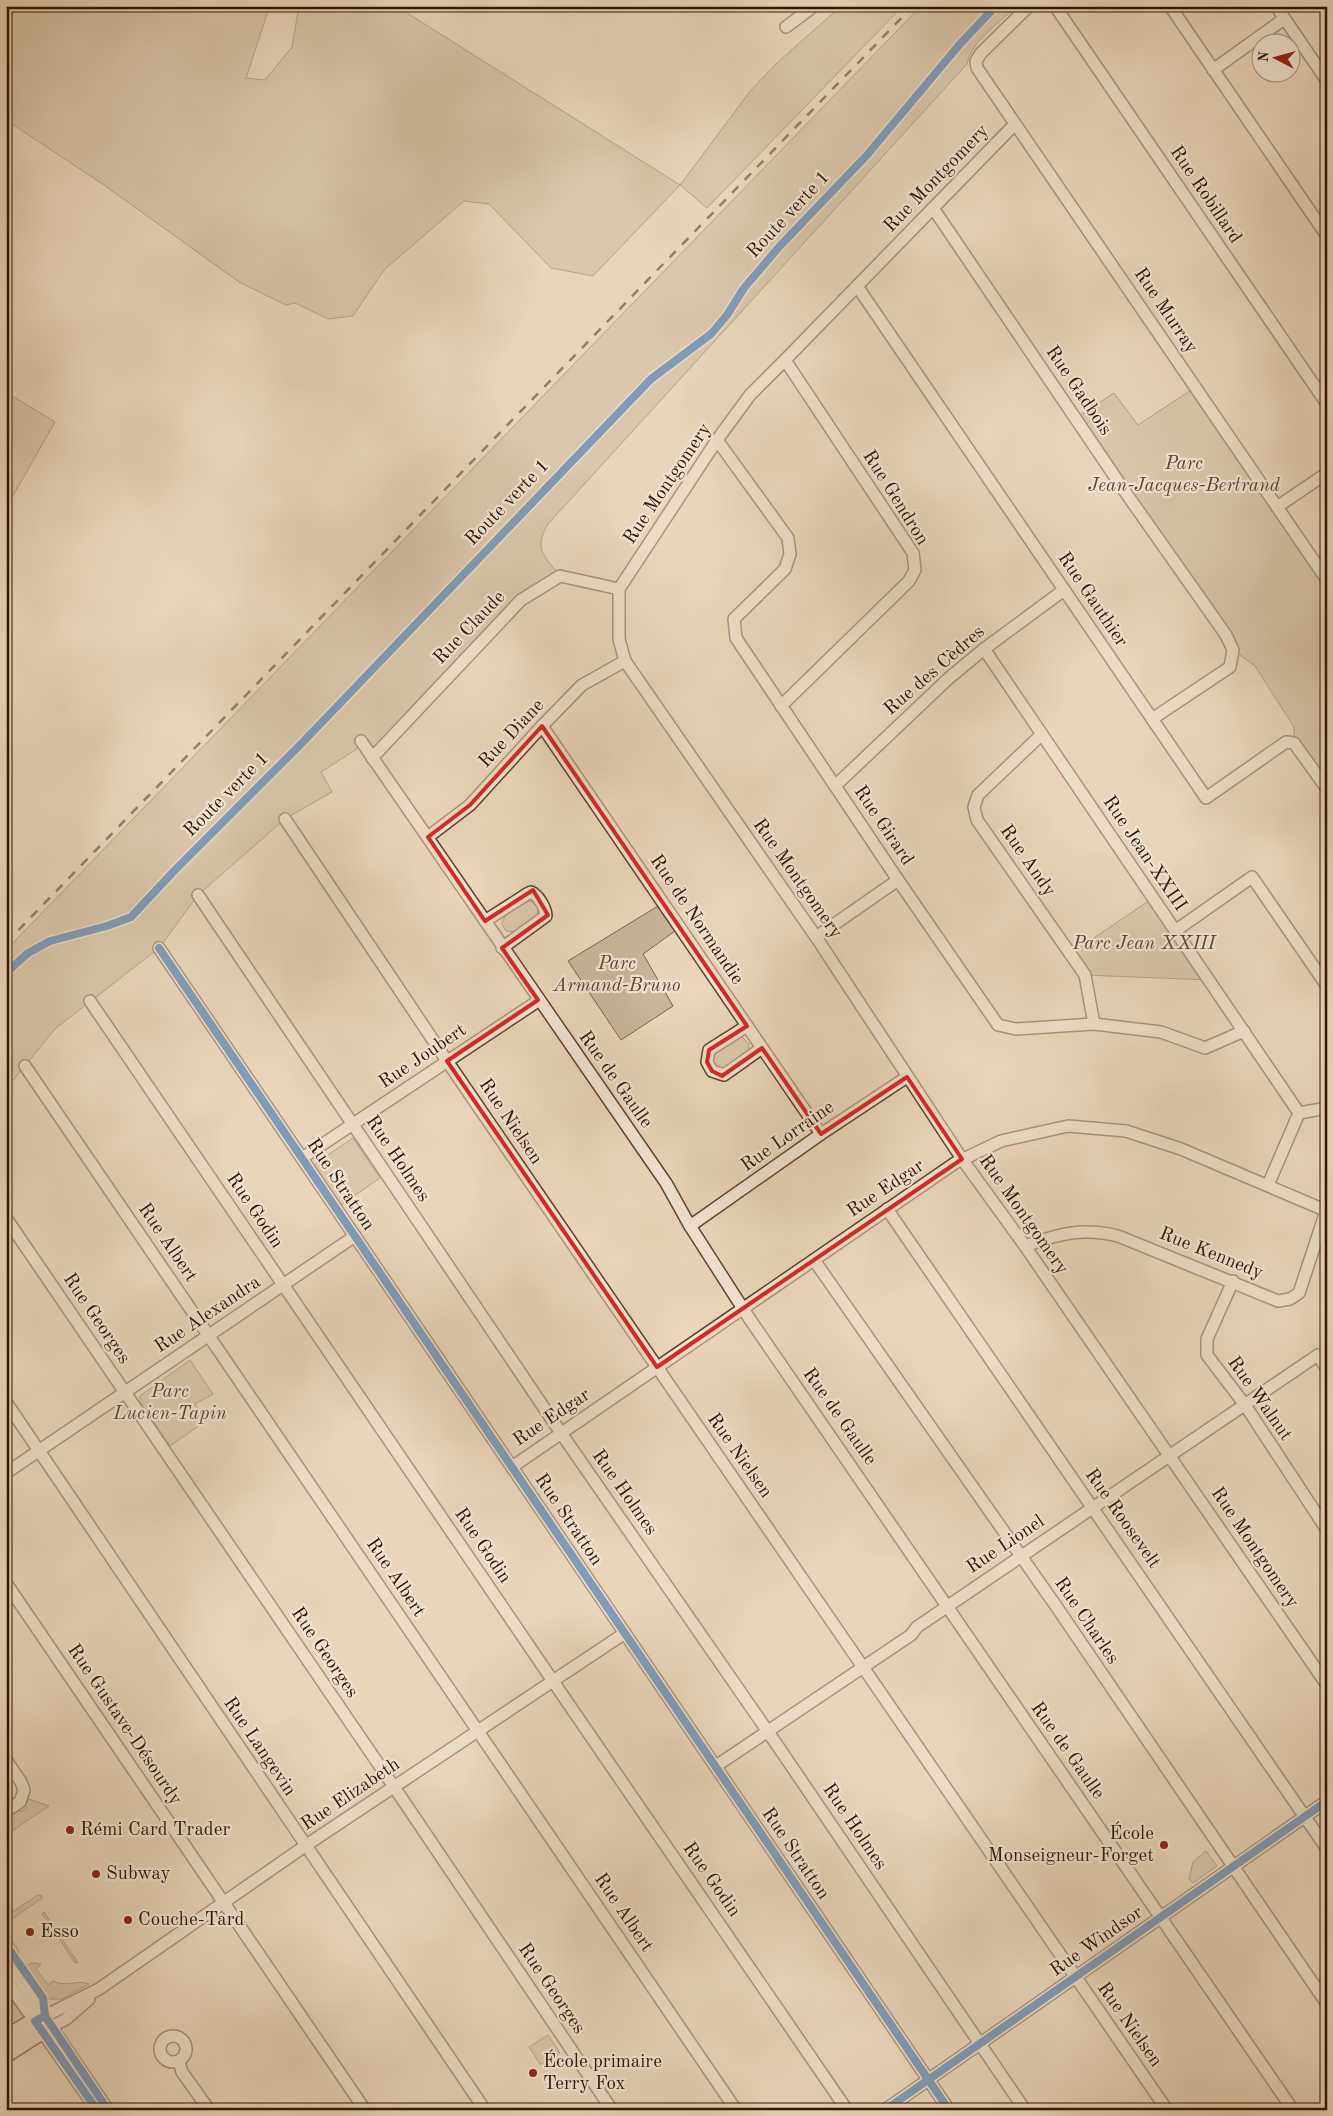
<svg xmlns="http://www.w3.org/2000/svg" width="1333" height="2116" viewBox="0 0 1333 2116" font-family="'Old Standard TT',serif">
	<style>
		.green { fill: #cab59a; stroke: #7d644d }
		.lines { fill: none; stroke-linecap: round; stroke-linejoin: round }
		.minor-casing { stroke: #5e442e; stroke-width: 14 }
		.highway-casing { stroke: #301300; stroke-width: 19 }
		.minor { stroke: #f1e4d2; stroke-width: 11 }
		.highway { stroke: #ead6ba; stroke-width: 16 }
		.rail { stroke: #301300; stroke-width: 2.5; stroke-dasharray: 9 9; stroke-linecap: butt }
		.cycleway-casing { stroke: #f1e4d2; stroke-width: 11 }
		.cycleway { stroke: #0057b8; stroke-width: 8 }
		.marked { fill: none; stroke: #d62828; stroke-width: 4; stroke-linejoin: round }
		.poi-dot { fill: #8f2418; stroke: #f1e4d2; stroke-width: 2 }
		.labels { text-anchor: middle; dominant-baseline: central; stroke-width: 4.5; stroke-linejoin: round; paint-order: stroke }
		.street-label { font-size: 19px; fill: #301300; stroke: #f1e4d2 }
		.park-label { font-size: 19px; font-style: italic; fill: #5e442e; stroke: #f1e4d2 }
		.poi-label { font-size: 19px; fill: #301300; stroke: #f1e4d2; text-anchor: start }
	</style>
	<rect width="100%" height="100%" fill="#ead6ba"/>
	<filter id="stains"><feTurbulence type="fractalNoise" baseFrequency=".004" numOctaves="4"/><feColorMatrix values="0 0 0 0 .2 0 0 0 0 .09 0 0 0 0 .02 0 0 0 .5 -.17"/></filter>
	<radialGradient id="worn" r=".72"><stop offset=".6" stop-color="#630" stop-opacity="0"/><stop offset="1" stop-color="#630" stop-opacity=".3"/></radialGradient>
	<g class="green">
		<path d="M6 6H267L268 11 246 78 265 80 292 47 299 6H396L680 185 751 90 777 63 841 6H903L707 208 680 185 593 276 551 268 489 204 464 201 384 270 353 316 328 319 295 303 286 305 239 282 104 185 6 120Z"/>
		<path d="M921 6H1017C1001 21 970 42 967 64L548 524C533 550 544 555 560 576L521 600 372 758 361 742 357 749 321 772 332 792 285 819 198 895 159 948 55 1029 6 1089V950Z"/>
		<path d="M1194 388 1327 582V789L1294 743V727L1255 666 1233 650 1075 418 1114 393 1138 425Z"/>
		<path d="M6 392 55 422 6 508Z"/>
		<path d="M1153 898 1208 980 1085 975 1070 954Z"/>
		<path d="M531 901 538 907 537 917 516 932 506 931 502 924C503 913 521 902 531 901Z"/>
		<path d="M658 906 675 931 643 954 673 1006 621 1040 568 961Z"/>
		<path d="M739 1037 743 1038 749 1044 748 1053 724 1068H719L713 1061 716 1051Z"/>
		<path d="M353 1138 380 1178 341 1205 315 1166 317 1162Z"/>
		<path d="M190 1360 213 1394 195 1404 206 1421 170 1446 140 1401V1396Z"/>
		<path d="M29 1799 49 1806 6 1835V1819L19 1810 21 1812 27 1808 25 1805Z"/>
		<path d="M1206 1851 1217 1866 1193 1883 1189 1879 1193 1862Z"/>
		<path d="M38 1895 42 1896 41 1899 6 1923V1916Z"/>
		<path d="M44 1912 78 1963 74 1962 57 1935 58 1934 42 1914Z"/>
		<path d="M6 1938H10L19 1951 17 1957 6 1941Z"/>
		<path d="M31 1963 41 1964 36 1969 48 1985 53 1981C66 1988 78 1979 89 1984L62 1999H46L24 1967Z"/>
		<path d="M6 1993 24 2018 6 2031Z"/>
		<path d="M548 2035 560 2053 542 2064H540L529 2047Z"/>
	</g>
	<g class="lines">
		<g class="minor-casing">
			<g id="minor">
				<path d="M1029 6 981 53 976 61 977 68 1327 580"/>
				<path d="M1055 6 1327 404"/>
				<path d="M1170 6 1327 236"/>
				<path d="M1276 6 1327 81"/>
				<path d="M786 27 814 6"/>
				<path d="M1213 70 1284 19"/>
				<path d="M1015 124 785 360 750 395 717 440 619 589V639L625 661 816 937 962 1159 1025 1246 1327 1685"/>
				<path d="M933 208 1128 496 1226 635 1233 650 1230 667 1152 719"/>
				<path d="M857 286 1206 798 1286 742 1294 743 1327 789"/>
				<path d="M717 440 788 538 790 554 785 569 734 619 736 638 898 880 998 1025 1016 1029 1094 1024 1161 1032 1205 1048 1244 1031"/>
				<path d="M1277 507 1327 473"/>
				<path d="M984 649 1299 1113"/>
				<path d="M781 706 909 581 915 570 913 553 785 360"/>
				<path d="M542 726 821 1134"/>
				<path d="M1041 735 978 795 974 807 977 820 1085 975 1094 1024"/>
				<path d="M361 741 666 1183 690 1226 749 1318 1293 2110"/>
				<path d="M372 758 521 600 560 576 619 589"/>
				<path d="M835 786 949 678 984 649 1064 590"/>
				<path d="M285 819 447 1061 1167 2110"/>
				<path d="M428 837 470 805 542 726 582 685 625 661"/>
				<path d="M198 895 561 1433 773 1739 1025 2110"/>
				<path d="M485 921 527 894 531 892C538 895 546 908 546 916L502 948"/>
				<path d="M1175 931 1252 877 1327 986"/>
				<path d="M816 937 898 880"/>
				<path d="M159 948 949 2110"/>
				<path d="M90 1001 559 1690 847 2110"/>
				<path d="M747 1026 709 1050 707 1062 712 1071 724 1075 762 1048"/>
				<path d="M25 1066 736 2110"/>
				<path d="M1299 1113 1327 1108"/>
				<path d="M302 1158 538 1001"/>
				<path d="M1268 1185 1299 1113"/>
				<path d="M887 1209 1327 1849"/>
				<path d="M6 1218 390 1781 612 2110"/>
				<path d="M690 1226 821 1134 907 1077"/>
				<path d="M1025 1246C1058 1234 1083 1227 1118 1236L1278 1301 1290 1299 1299 1293 1326 1211"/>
				<path d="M814 1260 1058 1609 1327 2004"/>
				<path d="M1233 1281 1207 1339V1355L1245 1405 1327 1530"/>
				<path d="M6 1402 485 2110"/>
				<path d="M512 1467 955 1163 1001 1141 1068 1126 1126 1131 1181 1149 1327 1211"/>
				<path d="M6 1473 355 1236"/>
				<path d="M6 1583 365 2110"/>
				<path d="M6 1760 21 1782 24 1790 20 1802 6 1811"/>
				<path d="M716 1766 911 1635 917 1627 1318 1355 1327 1369"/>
				<path d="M6 1960 108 2110"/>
				<path d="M6 1980 97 2110"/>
				<path d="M35 2021 99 1989 305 1846 625 1633"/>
				<path d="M45 2030 66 2019 89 1999"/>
				<circle cx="173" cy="2049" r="13"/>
				<path d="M179 2061 182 2072 209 2110"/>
				<path d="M885 2110 1327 1801"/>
			</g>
		</g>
		<g class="highway-casing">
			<g id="highway">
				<path d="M6 2038 35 2021"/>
				<path d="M6 2054 42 2031"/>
			</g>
		</g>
		<use href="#minor" class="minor"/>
		<use href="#highway" class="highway"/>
		<path class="rail" d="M6 943 913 6"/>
		<g class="cycleway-casing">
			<g id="cycleway">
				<path d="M159 948 949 2110"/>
				<path d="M6 973 28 953 50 941 107 926 131 917 174 871 302 743 651 379 711 334 727 315 744 288 779 247 867 155 960 44 996 6"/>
				<path d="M6 1945 43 1998 45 2016 108 2110"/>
				<path d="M45 2016 35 2021 97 2110"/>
				<path d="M885 2110 1327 1801"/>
			</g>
		</g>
		<use href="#cycleway" class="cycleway"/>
	</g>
	<path d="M0 0H1333V2116H0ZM542 726 747 1026 709 1050 707 1062 712 1071 722 1076 762 1048 821 1134 907 1077 962 1159 657 1367 447 1061 538 1000 502 948 548 915 533 890 485 921 428 837 470 805Z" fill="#ead6ba" fill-opacity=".55" fill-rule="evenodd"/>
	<path class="marked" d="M542 726 747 1026 709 1050 707 1062 712 1071 722 1076 762 1048 821 1134 907 1077 962 1159 657 1367 447 1061 538 1000 502 948 548 915 533 890 485 921 428 837 470 805Z"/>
	<g class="poi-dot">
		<circle cx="70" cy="1830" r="5"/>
		<circle cx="1164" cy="1845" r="5"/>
		<circle cx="96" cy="1874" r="5"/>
		<circle cx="128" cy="1920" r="5"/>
		<circle cx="30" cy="1932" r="5"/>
		<circle cx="533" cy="2073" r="5"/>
	</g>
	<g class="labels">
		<g class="street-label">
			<text transform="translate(937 179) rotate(-46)">Rue Montgomery</text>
			<text transform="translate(1205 195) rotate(56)">Rue Robillard</text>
			<text transform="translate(789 215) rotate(-47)">Route verte 1</text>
			<text transform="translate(1165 311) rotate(56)">Rue Murray</text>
			<text transform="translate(1078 391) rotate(56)">Rue Gadbois</text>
			<text transform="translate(668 484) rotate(-56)">Rue Montgomery</text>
			<text transform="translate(895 498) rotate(58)">Rue Gendron</text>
			<text transform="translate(508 503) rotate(-46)">Route verte 1</text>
			<text transform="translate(1092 600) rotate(56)">Rue Gauthier</text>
			<text transform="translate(470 628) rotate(-46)">Rue Claude</text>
			<text transform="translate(935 671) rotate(-41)">Rue des Cèdres</text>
			<text transform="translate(512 734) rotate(-47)">Rue Diane</text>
			<text transform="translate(227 795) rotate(-45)">Route verte 1</text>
			<text transform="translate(883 826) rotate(56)">Rue Girard</text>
			<text transform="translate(1144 854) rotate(56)">Rue Jean-XXIII</text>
			<text transform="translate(1027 861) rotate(55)">Rue Andy</text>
			<text transform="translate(797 879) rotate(55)">Rue Montgomery</text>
			<text transform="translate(696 920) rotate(56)">Rue de Normandie</text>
			<text transform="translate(423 1057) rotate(-34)">Rue Joubert</text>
			<text transform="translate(615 1080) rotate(55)">Rue de Gaulle</text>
			<text transform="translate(510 1122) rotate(56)">Rue Nielsen</text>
			<text transform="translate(788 1137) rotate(-35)">Rue Lorraine</text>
			<text transform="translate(397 1159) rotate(56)">Rue Holmes</text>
			<text transform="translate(340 1185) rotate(56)">Rue Stratton</text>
			<text transform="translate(886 1189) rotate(-34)">Rue Edgar</text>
			<text transform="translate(254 1211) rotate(56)">Rue Godin</text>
			<text transform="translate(1023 1215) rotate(55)">Rue Montgomery</text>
			<text transform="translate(167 1243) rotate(56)">Rue Albert</text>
			<text transform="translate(1211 1254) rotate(22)">Rue Kennedy</text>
			<text transform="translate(208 1315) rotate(-34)">Rue Alexandra</text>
			<text transform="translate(96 1319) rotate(56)">Rue Georges</text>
			<text transform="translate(1259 1399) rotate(55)">Rue Walnut</text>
			<text transform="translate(839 1417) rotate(55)">Rue de Gaulle</text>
			<text transform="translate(552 1418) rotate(-34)">Rue Edgar</text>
			<text transform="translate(739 1456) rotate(55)">Rue Nielsen</text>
			<text transform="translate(624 1493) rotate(55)">Rue Holmes</text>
			<text transform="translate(1122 1519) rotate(55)">Rue Roosevelt</text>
			<text transform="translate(568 1520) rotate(56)">Rue Stratton</text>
			<text transform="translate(1006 1545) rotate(-34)">Rue Lionel</text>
			<text transform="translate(482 1546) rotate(56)">Rue Godin</text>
			<text transform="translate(1254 1548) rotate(56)">Rue Montgomery</text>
			<text transform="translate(395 1578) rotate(56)">Rue Albert</text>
			<text transform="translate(1086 1621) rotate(56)">Rue Charles</text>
			<text transform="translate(324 1653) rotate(56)">Rue Georges</text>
			<text transform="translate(124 1725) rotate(56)">Rue Gustave-Désourdy</text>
			<text transform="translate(259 1747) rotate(56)">Rue Langevin</text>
			<text transform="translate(1067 1751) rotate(55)">Rue de Gaulle</text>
			<text transform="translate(351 1795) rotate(-34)">Rue Elizabeth</text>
			<text transform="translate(854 1827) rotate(56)">Rue Holmes</text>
			<text transform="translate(795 1854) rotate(56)">Rue Stratton</text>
			<text transform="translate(711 1880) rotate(55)">Rue Godin</text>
			<text transform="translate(623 1913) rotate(56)">Rue Albert</text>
			<text transform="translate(1097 1942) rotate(-35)">Rue Windsor</text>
			<text transform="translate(551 1989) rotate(56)">Rue Georges</text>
			<text transform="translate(1129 2025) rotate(55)">Rue Nielsen</text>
		</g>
		<g class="park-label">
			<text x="1184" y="464">Parc<tspan x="1184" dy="22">Jean-Jacques-Bertrand</tspan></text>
			<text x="1144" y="944">Parc Jean XXIII</text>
			<text x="617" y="964">Parc<tspan x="617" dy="22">Armand-Bruno</tspan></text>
			<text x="170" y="1392">Parc<tspan x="170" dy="22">Lucien-Tapin</tspan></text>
		</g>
		<g class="poi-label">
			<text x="80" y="1830">Rémi Card Trader</text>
			<text x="1154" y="1834" text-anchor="end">École<tspan x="1154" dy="22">Monseigneur-Forget</tspan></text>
			<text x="106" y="1874">Subway</text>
			<text x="138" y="1920">Couche-Tard</text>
			<text x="40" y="1932">Esso</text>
			<text x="543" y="2062">École primaire<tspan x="543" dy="22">Terry Fox</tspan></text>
		</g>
	</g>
	<rect width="1333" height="2116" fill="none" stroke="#ead6ba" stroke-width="25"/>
	<rect x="8" y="8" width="1318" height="2101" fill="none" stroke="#301300" stroke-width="2.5"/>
	<rect x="12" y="12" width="1308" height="2091" fill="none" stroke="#301300"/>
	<g transform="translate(1276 58) rotate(276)"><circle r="24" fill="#f1e4d2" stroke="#a4907e"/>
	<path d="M0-4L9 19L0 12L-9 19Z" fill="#8f2418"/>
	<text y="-8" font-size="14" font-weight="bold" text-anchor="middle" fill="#301300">N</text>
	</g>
	<rect width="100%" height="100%" filter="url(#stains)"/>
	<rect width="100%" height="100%" fill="url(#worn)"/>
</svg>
